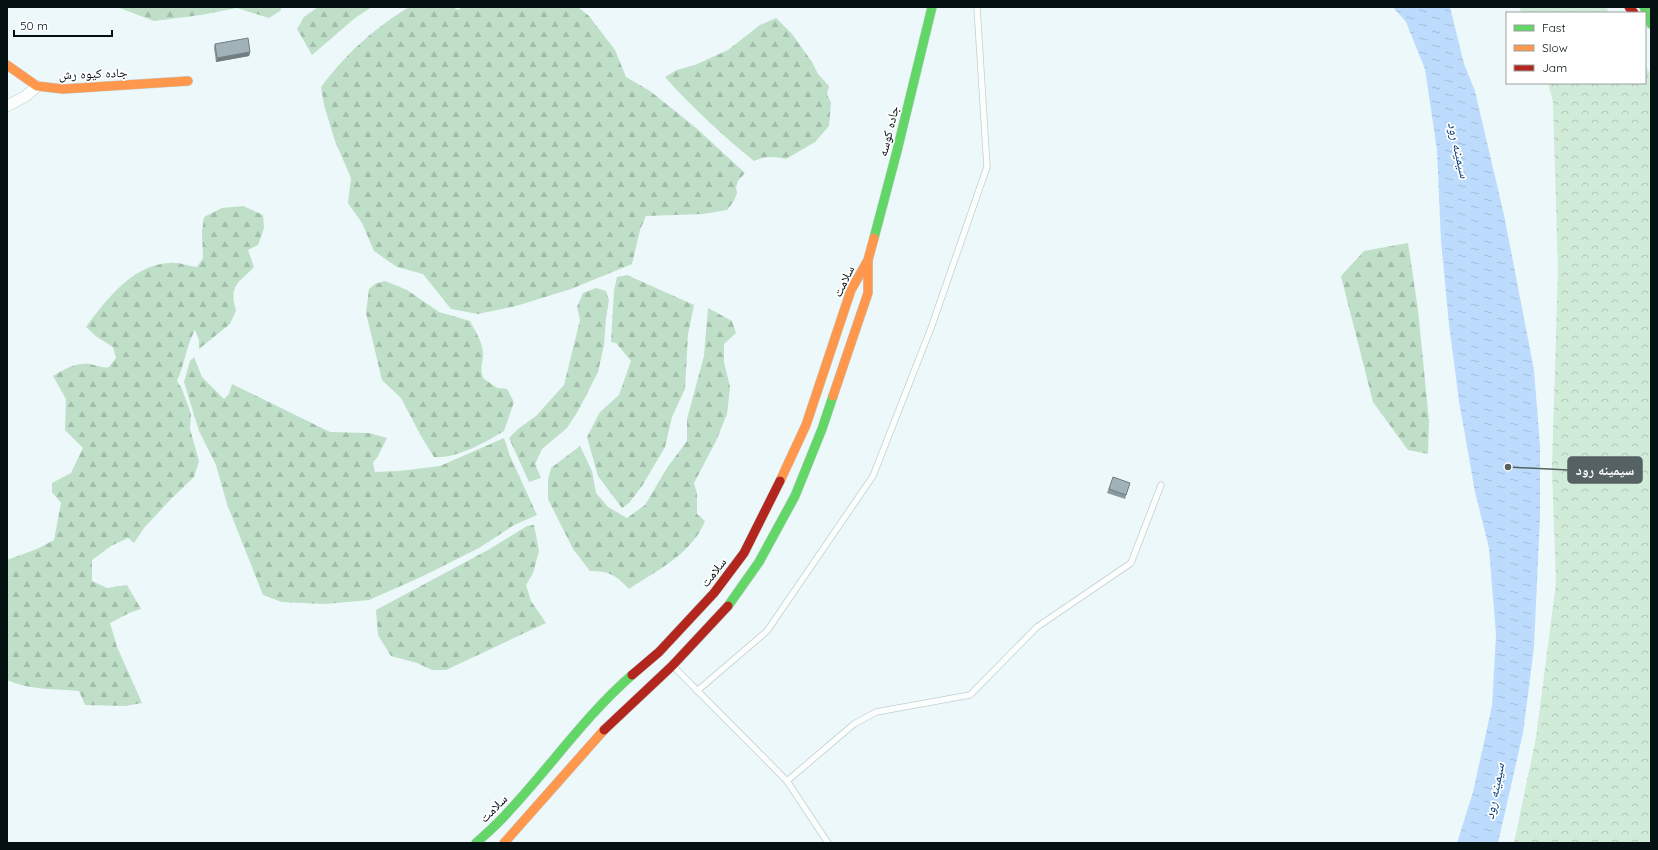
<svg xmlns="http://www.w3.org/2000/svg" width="1658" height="850" viewBox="0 0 1658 850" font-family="Quicksand,'Noto Naskh Arabic',sans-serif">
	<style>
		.forest { fill: url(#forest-firs) }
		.park { fill: url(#park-crowns) }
		.water { fill: url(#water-ripples) }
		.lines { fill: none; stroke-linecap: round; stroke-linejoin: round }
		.lane-casing { stroke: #c3cfd0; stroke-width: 7 }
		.street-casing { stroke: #c3cfd0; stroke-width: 12 }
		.fast-casing { stroke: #c3cfd0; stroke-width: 10 }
		.slow-casing { stroke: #c3cfd0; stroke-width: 10 }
		.jam-casing { stroke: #c3cfd0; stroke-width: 10 }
		.lane { stroke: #fcfefe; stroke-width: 5.5 }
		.street { stroke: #fcfefe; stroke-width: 11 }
		.fast { stroke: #63d668; stroke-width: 9 }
		.slow { stroke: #ff974d; stroke-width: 9 }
		.jam { stroke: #b3261e; stroke-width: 9 }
		.wall { fill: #8a999e }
		.shaded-wall { fill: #717d81 }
		.building { fill: #a1b2b8; stroke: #717d81 }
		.labels { text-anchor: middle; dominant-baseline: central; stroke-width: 3.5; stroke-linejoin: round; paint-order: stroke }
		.street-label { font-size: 13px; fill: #041011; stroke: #fff }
		.water-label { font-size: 14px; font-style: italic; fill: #0d447b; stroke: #fff }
		.leader { fill: none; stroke: #556162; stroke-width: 1.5 }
		.callout-dot { fill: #556162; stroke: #fff; stroke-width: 1.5 }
		.callout { fill: #556162; stroke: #556162; stroke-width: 1.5 }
		.callout-label { font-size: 14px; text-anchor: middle; font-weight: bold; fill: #fff }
	</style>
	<defs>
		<pattern id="forest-firs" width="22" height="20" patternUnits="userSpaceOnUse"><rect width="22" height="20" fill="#bfdfc8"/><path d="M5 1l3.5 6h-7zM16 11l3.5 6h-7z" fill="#a2beab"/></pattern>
		<pattern id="park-crowns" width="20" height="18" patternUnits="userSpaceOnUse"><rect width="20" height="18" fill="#d0ebd8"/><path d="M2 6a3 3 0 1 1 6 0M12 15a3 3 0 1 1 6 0" fill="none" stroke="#b1c8b8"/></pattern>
		<pattern id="water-ripples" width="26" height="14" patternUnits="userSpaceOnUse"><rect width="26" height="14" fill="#bddcfd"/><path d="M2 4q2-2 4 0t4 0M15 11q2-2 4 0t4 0" fill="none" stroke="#a1bcd8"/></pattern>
	</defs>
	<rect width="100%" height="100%" fill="#ecf8f9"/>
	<g class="forest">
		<path d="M117 7H282L280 11 269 18 237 8 201 15 154 21Z"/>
		<path d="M318 7H372L355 18 312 55 297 29 304 17Z"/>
		<path d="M409 7H451L459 10 461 7H578L589 16 615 50 626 77 650 91 695 127 745 173 738 181 736 187 737 193 734 201 727 210 703 214 646 216 640 230 632 264 571 289 516 306 478 314 451 309 423 274 397 267 374 251 362 223 348 203 351 178 335 141 324 105 321 87C346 54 373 29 409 7Z"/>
		<path d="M776 18 792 34 812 62 818 74 829 86 827 94 831 103 829 126 815 142 786 159C773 156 766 156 754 161 722 135 692 107 665 77L677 70 695 65 728 50 760 25Z"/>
		<path d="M243 206 263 215 264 228 258 245 248 250 254 267C239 283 228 285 236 310L230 324 199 349V340L195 330C186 346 185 364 177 381L182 389 191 414 190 429 199 461 194 477 171 499 144 528 134 543 128 538 111 546 92 560V581L107 588 127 585 141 609 129 613 110 623 117 647 142 703 125 706 85 705 79 691C55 689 29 690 7 680V560L37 549 54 540 61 503 52 492V483L71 473 83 448 65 430 66 399 53 376C64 369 77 362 90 364 97 365 102 369 109 367L116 358 113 347 97 337 86 327C106 300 133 264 170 263 178 262 188 266 197 267L203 258 202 231 204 217 222 208Z"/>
		<path d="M1408 243 1418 310 1429 421 1428 454 1408 450 1373 402 1341 276 1364 251Z"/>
		<path d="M627 275 694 305 688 334 685 389 672 417 665 447 642 486 629 503 622 508 598 476 587 437 600 412 619 395 631 361 616 343 611 342 614 291 617 277Z"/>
		<path d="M385 281 407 290 439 312 470 321C475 331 484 344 483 356 482 366 480 366 483 378L497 388 507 389 514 402 504 431C486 442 456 459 434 457L421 436 401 398 382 380 366 313 369 289 375 284Z"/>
		<path d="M596 288 606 291 609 300 606 318 604 345 598 372 578 411 567 428 542 449 535 464 541 478 529 482 509 438 518 429 536 416 564 385 580 320 577 307 583 293Z"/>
		<path d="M708 308 732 321 736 333 724 344V362L730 387 727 414 716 441 694 483 697 494V514L705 521C693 553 656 571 629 589 616 575 609 571 590 571L573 549 548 499V480L551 468 580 446 592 471 596 493 608 507 627 518 645 505 667 468 687 441V419L704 356Z"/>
		<path d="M194 357 202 377 224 399 229 394 232 384 330 432 369 433 387 438 378 456 373 463 375 472 399 471 440 466 504 438 510 456 537 515 514 525 479 548 421 577 369 600 325 604 282 602 263 595 227 504 216 465 199 431 184 382 190 361Z"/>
		<path d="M534 525 539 551 533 573 526 585 531 601 546 623 446 670H432L417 663 391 656 378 635 376 610 488 550 527 526Z"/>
	</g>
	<g class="park">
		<path d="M1519 7H1606L1610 13H1522Z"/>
		<path d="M1645 65 1651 75V843H1514L1536 738 1556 583 1552 467 1558 271 1553 102 1548 83H1645Z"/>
	</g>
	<path class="water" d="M1393 7H1450L1464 64 1475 91 1504 215 1534 370 1540 446V517L1534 647 1523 733 1498 843H1457L1473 792 1492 706 1496 635 1489 548 1475 492 1459 401 1449 324 1441 241 1437 150 1425 69 1406 22Z"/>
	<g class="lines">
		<g class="lane-casing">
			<g id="lane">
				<path d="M673 666 787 781 828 843"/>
				<path d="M697 691 767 631 873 476 931 328 987 167 977 7"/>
				<path d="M787 781 854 724 876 712 970 695 1037 627 1131 563 1161 485"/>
			</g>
		</g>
		<g class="street-casing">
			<path id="street" d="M7 106 26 96 37 86"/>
		</g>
		<g class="fast-casing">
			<g id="fast">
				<path d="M1644 7 1651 24"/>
				<path d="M874 238 897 151 932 7"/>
				<path d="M728 606 759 562 795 496 822 429 833 396"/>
				<path d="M476 843C487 833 499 823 509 811 551 766 586 715 632 675"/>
			</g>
		</g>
		<g class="slow-casing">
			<g id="slow">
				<path d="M7 65 37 86 63 89 188 81"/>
				<path d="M833 396 868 293V261"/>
				<path d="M780 481 806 425 851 290 868 260 874 238"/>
				<path d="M504 843 604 730"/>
			</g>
		</g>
		<g class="jam-casing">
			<g id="jam">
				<path d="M1629 7 1634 13"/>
				<path d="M632 675 659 652 714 593 744 553 780 481"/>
				<path d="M604 730 672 666 728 606"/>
			</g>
		</g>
		<use href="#lane" class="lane"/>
		<use href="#street" class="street"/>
		<use href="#fast" class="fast"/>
		<use href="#slow" class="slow"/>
		<use href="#jam" class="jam"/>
	</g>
	<g class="wall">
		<path d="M215 44 250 52 249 56 216 62 214 48Z"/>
		<path d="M1113 477 1130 483 1125 499 1107 493Z"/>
	</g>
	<path class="shaded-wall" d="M250 52 249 56 216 62 217 58Z"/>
	<g class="building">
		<path d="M248 38 250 52 217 58 215 44Z"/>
		<path d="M1113 477 1130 483 1126 495 1109 489Z"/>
	</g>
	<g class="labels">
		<g class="street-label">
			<text transform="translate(93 73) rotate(-2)">جاده کیوه رش</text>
			<text transform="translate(888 131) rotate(-76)">جاده کوسه</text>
			<text transform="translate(843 281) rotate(-65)">سلامت</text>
			<text transform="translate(713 572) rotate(-52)">سلامت</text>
			<text transform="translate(493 808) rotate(-46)">سلامت</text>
		</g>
		<g class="water-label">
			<text transform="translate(1459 150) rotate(77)">سیمینه رود</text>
			<text transform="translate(1494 791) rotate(-79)">سیمینه رود</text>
		</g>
	</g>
	<path class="leader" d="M1508 467L1568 470"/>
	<circle class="callout-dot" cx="1508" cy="467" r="4"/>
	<rect class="callout" x="1568" y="457" width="74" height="26" rx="4"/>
	<g class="callout-label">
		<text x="1605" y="475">سیمینه رود</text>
	</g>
	<rect width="1658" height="850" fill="none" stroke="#041011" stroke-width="16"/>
	<rect x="1506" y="12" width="140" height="72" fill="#ffffff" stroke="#9b9fa0"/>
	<rect x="1514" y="25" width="20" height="6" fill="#63d668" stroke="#9b9fa0"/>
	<text x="1542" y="32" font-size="12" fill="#041011">Fast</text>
	<rect x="1514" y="45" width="20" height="6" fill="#ff974d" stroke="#9b9fa0"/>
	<text x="1542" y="52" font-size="12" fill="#041011">Slow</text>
	<rect x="1514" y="65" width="20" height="6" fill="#b3261e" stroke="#9b9fa0"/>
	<text x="1542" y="72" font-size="12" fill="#041011">Jam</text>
	<path d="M14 30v6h98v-6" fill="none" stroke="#041011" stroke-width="2"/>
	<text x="20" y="30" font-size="12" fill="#041011" stroke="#ffffff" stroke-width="3" paint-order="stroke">50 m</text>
</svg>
